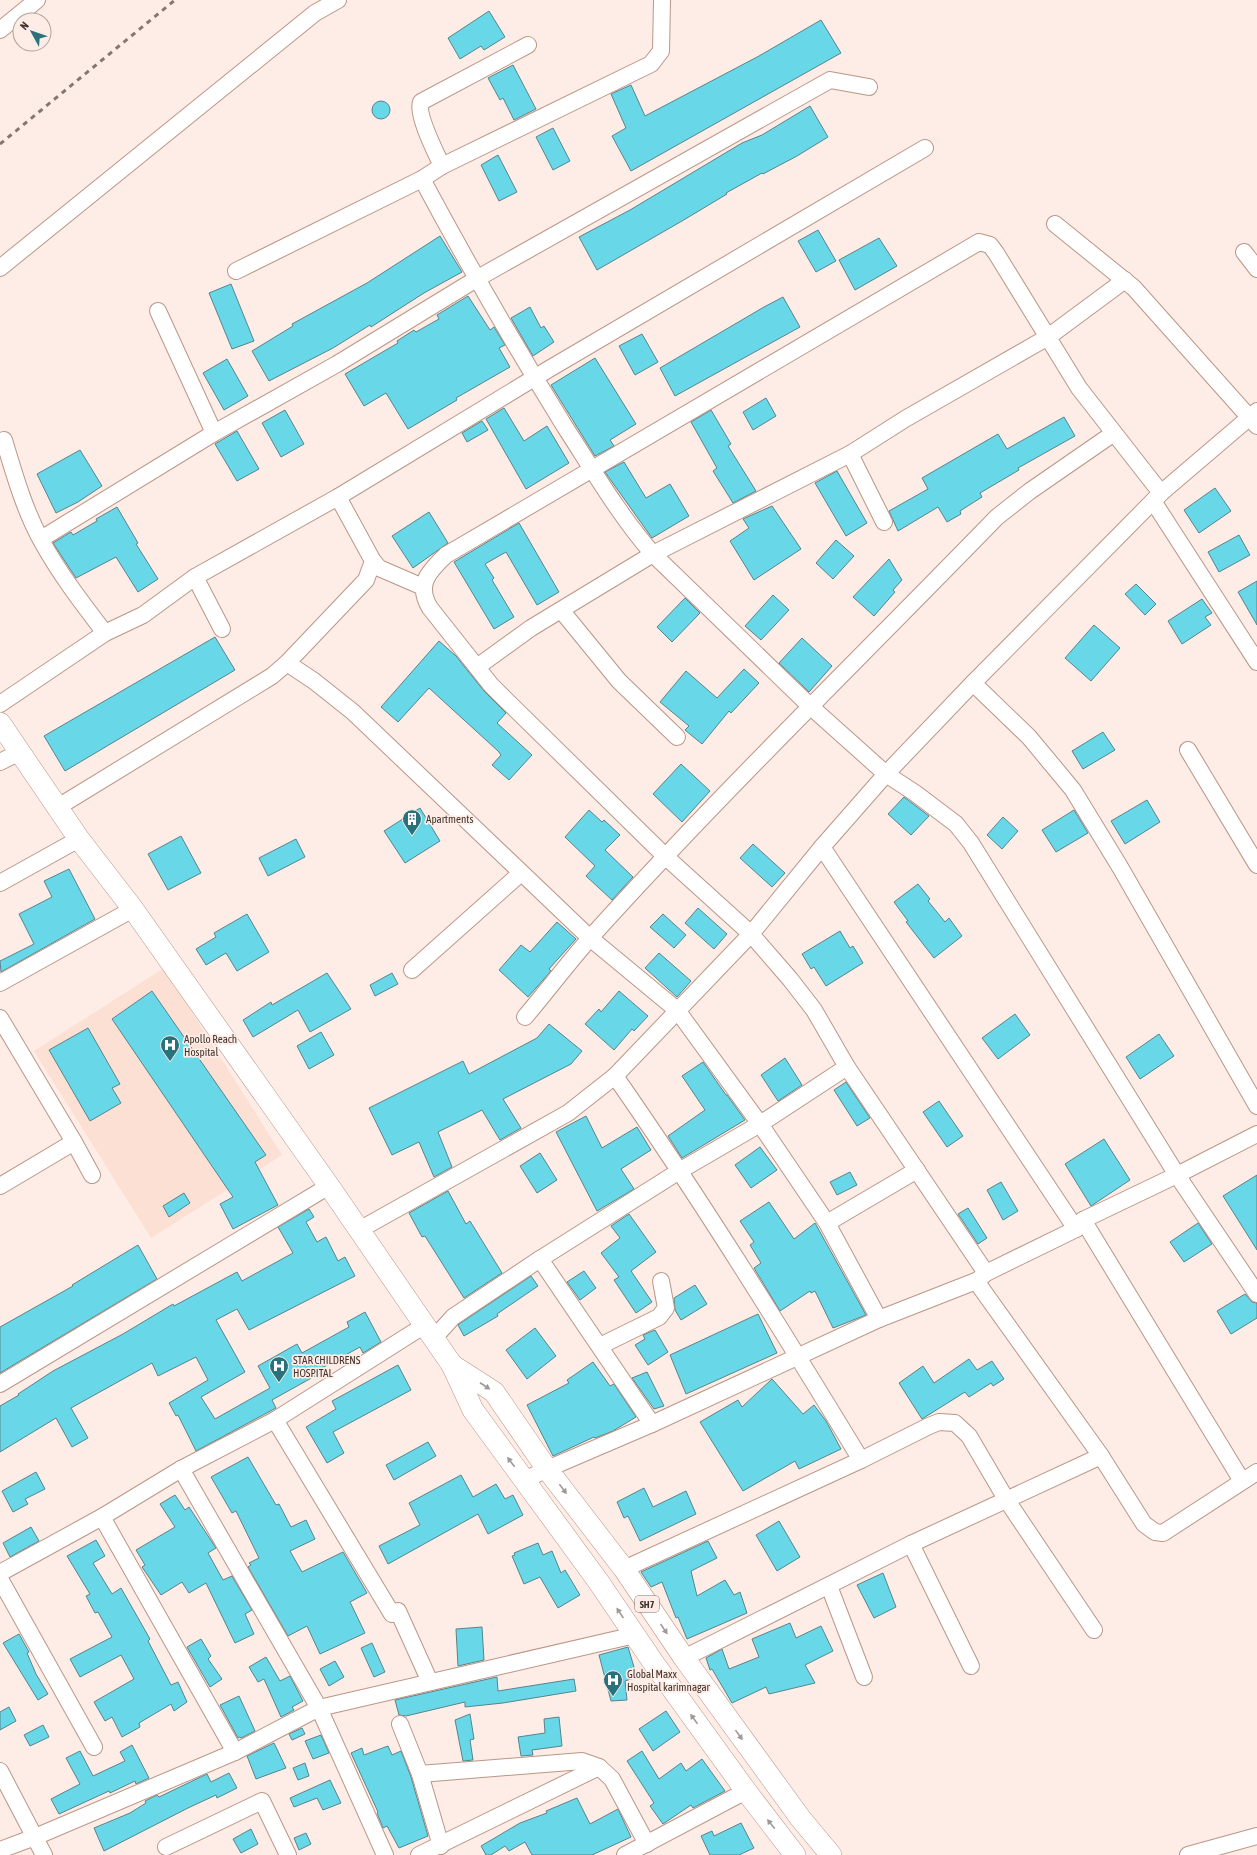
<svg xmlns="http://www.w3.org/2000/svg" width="1257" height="1855" viewBox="0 0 1257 1855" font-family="'Asap Condensed',sans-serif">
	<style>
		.built { fill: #fce0d3 }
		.building { fill: #68d8e9; stroke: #57848b }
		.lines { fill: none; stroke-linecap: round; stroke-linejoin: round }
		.minor-casing { stroke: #bb9686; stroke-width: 18 }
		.major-casing { stroke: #bb9686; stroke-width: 22 }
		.minor { stroke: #fff; stroke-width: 16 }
		.major { stroke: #fff; stroke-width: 21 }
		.rail { stroke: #86766f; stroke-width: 3; stroke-dasharray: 5 5; stroke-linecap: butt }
		.oneway { fill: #a09896 }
		.labels { text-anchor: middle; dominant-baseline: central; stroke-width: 3.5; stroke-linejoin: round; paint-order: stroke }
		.shield { fill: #fdede6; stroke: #7a6a64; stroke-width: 1 }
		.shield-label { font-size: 10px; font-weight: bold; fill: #42322c }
		.poi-label { font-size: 11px; fill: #42322c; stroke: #fdede6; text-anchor: start }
	</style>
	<rect width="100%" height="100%" fill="#fdede6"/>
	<path class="built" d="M164 968 282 1155 151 1238 34 1051Z"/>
	<g class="building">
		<path d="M489 11 505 37 484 50 481 46 460 59 448 38Z"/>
		<path d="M821 20 841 53 631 171 612 136 626 128 611 94 631 85 645 116 759 56Z"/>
		<path d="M513 65 536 109 514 120 503 98 500 100 488 78Z"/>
		<circle cx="381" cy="110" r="9"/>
		<path d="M810 106 828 137 797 156 763 174 762 173 726 193 727 194 682 221 597 270 579 237 630 210 742 143 762 135Z"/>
		<path d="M553 128 570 161 553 170 536 137Z"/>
		<path d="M498 155 517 192 499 201 481 165Z"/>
		<path d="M818 230 836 261 816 272 798 241Z"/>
		<path d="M440 236 462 272 424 293 371 327 370 325 333 348 269 381 252 351 293 326 292 324 367 283Z"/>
		<path d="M879 238 897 266 855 290 839 260Z"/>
		<path d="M231 284 254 341 232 349 209 293Z"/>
		<path d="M468 296 490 330 494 327 505 345 499 348 510 367 456 398 457 400 408 429 386 393 364 406 345 374 398 343 397 341 414 330 416 332 439 319 437 315Z"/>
		<path d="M783 297 800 327 675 396 660 368 764 307Z"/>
		<path d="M530 307 541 328 544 326 554 342 533 356 511 318Z"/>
		<path d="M642 334 658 362 635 375 619 346Z"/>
		<path d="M595 358 636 424 610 440 614 446 595 456 551 385Z"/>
		<path d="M227 359 248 396 224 410 203 373Z"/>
		<path d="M766 398 776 416 753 430 743 412Z"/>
		<path d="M504 408 524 441 547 426 569 463 526 489 486 419Z"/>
		<path d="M285 410 304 444 281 457 262 423Z"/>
		<path d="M711 410 731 444 728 446 756 491 733 503 713 471 717 468 691 422Z"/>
		<path d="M1064 417 1075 436 1018 468 1019 470 980 493 982 497 960 511 961 514 947 522 938 507 898 531 889 511 928 489 922 478 998 434 1007 449Z"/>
		<path d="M482 421 488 430 467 442 462 433Z"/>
		<path d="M237 431 259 469 237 481 215 444Z"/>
		<path d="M80 450 102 486 78 502 56 513 37 474Z"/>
		<path d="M624 462 646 498 670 484 689 516 652 538 605 472Z"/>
		<path d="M837 471 867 523 846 536 815 483Z"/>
		<path d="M1215 488 1231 511 1199 533 1184 510Z"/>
		<path d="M772 506 801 549 754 580 730 541 749 528 743 519Z"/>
		<path d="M117 507 138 543 136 544 158 579 138 592 116 557 76 578 53 543 71 532 73 535 97 521 96 519Z"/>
		<path d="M429 512 448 543 413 568 392 536Z"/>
		<path d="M519 523 559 592 537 605 506 552 485 564 494 578 492 580 514 617 494 629 454 562Z"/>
		<path d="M1239 535 1250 555 1219 572 1208 552Z"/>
		<path d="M836 540 854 556 833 579 816 563Z"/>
		<path d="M889 559 902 580 893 590 895 592 874 616 853 597Z"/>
		<path d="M1257 581V625L1238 592Z"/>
		<path d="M1136 584 1156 604 1145 615 1125 594Z"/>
		<path d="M773 595 789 610 761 640 745 626Z"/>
		<path d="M685 598 700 613 672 642 657 627Z"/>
		<path d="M1202 599 1212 613 1205 617 1211 625 1182 644 1168 621Z"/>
		<path d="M1094 625 1120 648 1091 681 1065 658Z"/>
		<path d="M215 637 235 670 65 771 44 736Z"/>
		<path d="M802 638 832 666 809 692 779 663Z"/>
		<path d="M439 641 456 656 484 691 506 713 497 723 532 755 509 780 492 765 501 755 498 751 429 688 398 722 381 707Z"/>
		<path d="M744 669 759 683 731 713 729 711 702 744 685 730 689 726 660 702 686 671 717 698Z"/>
		<path d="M1103 732 1115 750 1083 769 1072 751Z"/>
		<path d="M681 764 710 791 682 822 653 794Z"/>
		<path d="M904 797 929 816 911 835 888 814Z"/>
		<path d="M1147 800 1160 822 1125 844 1111 821Z"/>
		<path d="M420 808 440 841 405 863 384 831Z"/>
		<path d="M589 810 602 822 604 820 620 835 605 850 633 877 612 900 586 876 595 866 565 837Z"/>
		<path d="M1074 810 1088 833 1056 852 1042 830Z"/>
		<path d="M1003 817 1018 831 1002 849 987 835Z"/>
		<path d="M181 836 201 873 168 890 148 854Z"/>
		<path d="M296 839 305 857 268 876 259 858Z"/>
		<path d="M753 844 785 873 772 887 740 858Z"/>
		<path d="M69 869 95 919 1 972 0 961 34 944 19 914 52 897 44 881Z"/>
		<path d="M918 884 930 899 928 901 945 922 949 918 962 936 934 958 906 922 908 921 894 902Z"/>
		<path d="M698 908 727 934 714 949 685 923Z"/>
		<path d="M247 914 269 952 237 971 226 953 206 965 196 949 216 937 214 933Z"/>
		<path d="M663 914 686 935 674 948 650 927Z"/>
		<path d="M557 922 576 939 549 969 551 971 528 997 499 970 521 945 530 952Z"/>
		<path d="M840 931 850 948 853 946 863 963 826 986 814 967 811 969 802 954Z"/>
		<path d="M659 953 691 981 677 997 645 968Z"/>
		<path d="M327 973 351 1009 310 1032 298 1010 253 1037 243 1020 271 1002 272 1005Z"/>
		<path d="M392 973 398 984 375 996 370 985Z"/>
		<path d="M152 991 266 1155 255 1162 278 1205 233 1229 220 1204 233 1197 112 1019Z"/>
		<path d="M619 991 648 1016 634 1031 632 1029 614 1050 585 1024 599 1009 601 1012Z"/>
		<path d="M1015 1014 1030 1035 998 1059 982 1038Z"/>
		<path d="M549 1024 582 1051 571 1064 503 1099 521 1128 500 1140 482 1110 438 1132 452 1167 434 1177 419 1142 392 1155 369 1108 463 1061 469 1074 537 1038Z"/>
		<path d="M88 1028 120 1084 112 1088 121 1103 90 1121 49 1050Z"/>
		<path d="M321 1032 334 1055 309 1069 297 1046Z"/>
		<path d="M1159 1034 1174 1056 1140 1079 1126 1057Z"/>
		<path d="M785 1058 802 1085 778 1101 761 1075Z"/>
		<path d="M703 1062 726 1095H727L745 1120 682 1158 668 1136 705 1110 682 1076Z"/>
		<path d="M846 1082 870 1118 857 1126 834 1090Z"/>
		<path d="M939 1101 963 1136 947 1147 923 1112Z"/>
		<path d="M586 1116 602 1148 637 1127 651 1150 621 1169 634 1189 597 1211 556 1132Z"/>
		<path d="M1104 1139 1130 1180 1091 1206 1065 1164Z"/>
		<path d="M760 1147 777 1170 751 1188 735 1165Z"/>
		<path d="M540 1153 557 1180 537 1193 520 1166Z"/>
		<path d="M850 1172 857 1185 837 1195 830 1182Z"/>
		<path d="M1257 1175V1250L1223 1196Z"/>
		<path d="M1001 1182 1018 1211 1003 1220 987 1190Z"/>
		<path d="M448 1191 466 1224 470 1221 502 1273 464 1298 425 1236 422 1237 409 1213Z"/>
		<path d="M184 1193 190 1203 169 1217 163 1206Z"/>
		<path d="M769 1202 794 1239 815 1223 866 1315 833 1328 815 1291 811 1293 810 1291 780 1311 754 1268 761 1263 750 1245 754 1242 740 1221Z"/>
		<path d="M968 1208 987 1238 978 1244 958 1214Z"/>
		<path d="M309 1209 314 1217 306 1222 317 1242 326 1237 338 1261 345 1257 355 1276 249 1330 237 1309 216 1320 245 1372 201 1397 215 1419 270 1388 258 1366 297 1344 302 1353 349 1327 347 1322 365 1312 381 1342 363 1353 360 1347 313 1373 315 1376 272 1400 276 1408 196 1451 178 1415 176 1416 169 1403 208 1380 196 1357 158 1376 152 1363 71 1408 88 1438 72 1447 56 1418 0 1452V1406L19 1395 18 1394 53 1371 123 1334 173 1304 174 1306 237 1272 242 1281 293 1253 278 1227Z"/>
		<path d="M629 1214 656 1252 631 1271 652 1302 636 1313 614 1280 619 1277 601 1253 620 1238 611 1226Z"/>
		<path d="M1198 1223 1212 1244 1184 1262 1170 1242Z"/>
		<path d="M138 1245 157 1279 0 1373V1327L73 1286 72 1285Z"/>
		<path d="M584 1271 596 1288 580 1300 567 1282Z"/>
		<path d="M531 1276 538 1286 497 1314 498 1316 464 1336 458 1325 459 1324Z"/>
		<path d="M695 1285 707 1304 681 1320 675 1310 674 1298Z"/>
		<path d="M1245 1294 1252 1302 1257 1303V1318L1231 1334 1217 1311Z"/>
		<path d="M758 1314 777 1353 686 1394 670 1355Z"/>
		<path d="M535 1328 556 1356 527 1379 506 1350Z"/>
		<path d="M655 1330 668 1352 648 1365 635 1345 645 1339 643 1335Z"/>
		<path d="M969 1359 977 1370 992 1361 1004 1379 993 1386 991 1383 969 1397 965 1392 922 1419 899 1383 923 1366 934 1383Z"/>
		<path d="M593 1362 610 1386 614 1384 636 1417 613 1431 595 1438 594 1437 553 1456 527 1405 569 1383 567 1380Z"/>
		<path d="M398 1365 411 1390 333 1432 344 1453 327 1463 306 1427 336 1409 332 1401Z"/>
		<path d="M647 1372 664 1406 654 1409 632 1378Z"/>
		<path d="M772 1379 803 1414 814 1405 826 1421 841 1449 799 1469 795 1461 743 1491 700 1422 738 1400 742 1407Z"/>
		<path d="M428 1442 436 1456 394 1480 386 1465Z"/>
		<path d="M248 1457 276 1505 279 1504 291 1527 306 1520 315 1539 290 1551 302 1572 343 1552 367 1593 350 1602 365 1633 320 1654 307 1626 288 1636 248 1567 251 1565 249 1563 259 1558 236 1511 232 1513 211 1477Z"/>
		<path d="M36 1472 45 1489 25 1499 28 1504 13 1512 2 1491Z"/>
		<path d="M461 1475 473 1497 496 1484 505 1499 513 1495 523 1515 488 1534 478 1514 388 1564 379 1546 420 1525 409 1503Z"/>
		<path d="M644 1488 653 1507 686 1491 696 1514 640 1541 628 1516 624 1518 617 1502Z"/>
		<path d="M175 1495 185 1510 189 1507 216 1548 208 1553 223 1580 232 1576 252 1610 245 1614 254 1634 235 1643 206 1583 189 1593 182 1582 161 1595 142 1567 145 1565 136 1550 175 1527 160 1504Z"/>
		<path d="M779 1521 800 1557 777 1571 756 1535Z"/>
		<path d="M31 1527 39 1541 10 1557 3 1543Z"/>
		<path d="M96 1540 105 1556 93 1563 112 1594 121 1588 150 1639 148 1641 171 1685 178 1682 187 1702 174 1711 171 1704 139 1723 140 1727 122 1737 112 1717 105 1721 94 1702 134 1679 121 1655 80 1677 70 1659 112 1637 98 1612 95 1613 86 1596 90 1594 67 1556Z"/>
		<path d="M708 1541 717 1558 691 1571 697 1596 725 1580 734 1595 740 1592 747 1613 687 1639 678 1617 676 1618 662 1582 651 1587 641 1572Z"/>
		<path d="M538 1543 543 1555 552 1551 561 1573 565 1570 580 1595 558 1608 540 1577 524 1584 512 1556 515 1555 514 1553Z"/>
		<path d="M883 1573 896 1607 874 1618 857 1585Z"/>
		<path d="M790 1623 796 1638 821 1626 833 1651 805 1665 815 1683 769 1694 766 1687 732 1703 712 1669 710 1670 706 1658 722 1649 729 1669 759 1657 752 1639Z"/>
		<path d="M482 1627 484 1660 458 1666 456 1629Z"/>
		<path d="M19 1634 29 1652 27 1653 36 1674 48 1694 38 1700 3 1643Z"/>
		<path d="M201 1639 211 1656 208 1659 222 1679 210 1687 187 1647Z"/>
		<path d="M372 1643 385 1672 374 1677 361 1648Z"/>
		<path d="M628 1647 637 1677 625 1681 627 1700 611 1701 599 1655Z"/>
		<path d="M266 1657 280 1681 290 1676 303 1701 292 1707 294 1710 281 1717 264 1679 258 1682 249 1667Z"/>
		<path d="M335 1661 344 1677 329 1686 320 1669Z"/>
		<path d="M497 1677 498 1691 574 1679 576 1691 503 1703 465 1707V1702L406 1716 399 1715 395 1700Z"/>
		<path d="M239 1696 255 1731 241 1738 240 1737 238 1738 220 1705Z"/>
		<path d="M9 1707 16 1721 0 1730V1712Z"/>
		<path d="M666 1711 680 1732 653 1751 639 1729Z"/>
		<path d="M470 1714 474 1739 470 1740 473 1760 463 1761 455 1720Z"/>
		<path d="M559 1717 562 1746 532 1750 533 1755 521 1756 518 1737 545 1733 544 1719Z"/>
		<path d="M43 1725 49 1737 30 1746 24 1735Z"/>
		<path d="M302 1728 305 1734 292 1740 289 1734Z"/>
		<path d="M321 1735 329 1753 313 1759 305 1741Z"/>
		<path d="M274 1743 286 1768 256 1779 247 1756Z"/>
		<path d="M132 1745 149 1778 136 1784 135 1781 110 1793 109 1791 59 1814 51 1799 80 1784 66 1758 80 1751 93 1776 125 1761 120 1752Z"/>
		<path d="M388 1746 392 1755 401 1751 411 1777 428 1836 399 1848 387 1826 383 1828 377 1813 378 1812 351 1753 362 1748 364 1755Z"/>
		<path d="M642 1751 659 1779 681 1763 686 1771 702 1759 725 1791 693 1808 691 1805 663 1824 650 1806 654 1803 627 1761Z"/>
		<path d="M305 1763 309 1776 298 1780 293 1768Z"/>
		<path d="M229 1773 237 1788 217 1798 216 1795 188 1808 104 1851 94 1828 130 1813 146 1803 145 1801 157 1795 159 1797 207 1774 211 1782Z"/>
		<path d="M330 1780 341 1803 323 1810 317 1798 294 1807 290 1798Z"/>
		<path d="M577 1798 590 1824 618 1809 631 1837 592 1855H532L525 1842 509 1851 505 1846 491 1855H486L481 1846 520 1823 547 1813 546 1811Z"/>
		<path d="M741 1823 754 1848 739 1855H710L701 1836 712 1831 714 1836Z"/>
		<path d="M251 1829 258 1844 241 1853 233 1839Z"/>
		<path d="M306 1833 311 1844 299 1850 294 1838Z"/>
	</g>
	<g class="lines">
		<g class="minor-casing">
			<g id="minor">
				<path d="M0 30 37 0"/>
				<path d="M442 166C436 153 416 114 421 102L528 45"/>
				<path d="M422 179C467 263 515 346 565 427 593 470 619 515 653 554L810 706 886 774 915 793 956 824 971 843 1177 1175 1257 1294"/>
				<path d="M1055 224 1134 288 1257 426"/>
				<path d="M1244 252 1257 269"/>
				<path d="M0 268 315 13 338 0"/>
				<path d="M236 271 422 179 442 166 651 64 661 51 662 0"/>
				<path d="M158 311 214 433"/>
				<path d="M4 440C14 473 24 509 41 540 59 573 82 603 105 633"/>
				<path d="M850 454 884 522"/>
				<path d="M1161 493 1257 411"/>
				<path d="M1153 501 1257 662"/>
				<path d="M41 539 214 433 337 364 478 278 830 80 869 87"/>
				<path d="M373 561 379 568 423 587"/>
				<path d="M195 577 222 629"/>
				<path d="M561 610 619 681 677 737"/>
				<path d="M287 663 314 681 353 712 590 938 677 1010 760 1124 827 1223 879 1319"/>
				<path d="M477 667 531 628 653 554 850 454 905 419 1048 337 1125 280"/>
				<path d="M973 683 1029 737 1073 790 1120 867 1257 1106"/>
				<path d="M0 704 105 633 143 615 195 577 338 497 549 369 925 148"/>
				<path d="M1188 750 1257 865"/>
				<path d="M0 762 20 752"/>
				<path d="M58 807 272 676 287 663 366 580 373 561 338 497"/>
				<path d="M822 847 1076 1229"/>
				<path d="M0 883 79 839"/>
				<path d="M412 970 521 873"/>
				<path d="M0 983 133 909"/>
				<path d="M525 1017C547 991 568 963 591 937 721 793 861 657 997 517L1030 491 1114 433"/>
				<path d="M0 1018 74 1142 92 1175"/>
				<path d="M0 1186 74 1142"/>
				<path d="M1083 1220 1242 1481"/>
				<path d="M827 1223 917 1170"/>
				<path d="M359 1230 568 1113 615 1076"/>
				<path d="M978 1280 986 1273 1076 1229 1083 1220 1177 1175 1257 1134"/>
				<path d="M434 1338 453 1317 540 1259"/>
				<path d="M600 1346 659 1317 666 1308 661 1281"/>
				<path d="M0 1384 329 1186"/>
				<path d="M275 1420 392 1614"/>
				<path d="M652 1424 540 1259 681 1170 760 1124 847 1067"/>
				<path d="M1101 1456 1144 1524 1155 1532 1163 1533 1257 1472"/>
				<path d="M861 1460C782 1330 702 1201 615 1076L751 934 822 847 886 774 973 683 1161 493 1079 388 996 253 990 245 979 242 446 555C428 572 416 585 430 608L491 685 504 698 666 857 751 934 790 979 814 1010 847 1067 986 1273"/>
				<path d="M181 1469 319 1708 385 1855"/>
				<path d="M525 1480 547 1469 652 1424 879 1319 976 1281 1101 1456 911 1544 684 1658"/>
				<path d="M102 1517 235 1752"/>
				<path d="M911 1544 971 1666"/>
				<path d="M624 1569 861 1460 929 1426 939 1422 955 1423 969 1436 1006 1499 1094 1630"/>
				<path d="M0 1573 102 1517 181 1469 275 1420 425 1325"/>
				<path d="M0 1579 94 1747"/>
				<path d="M829 1586 864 1677"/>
				<path d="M398 1611 430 1682"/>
				<path d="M400 1724 420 1774 582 1761 599 1767 612 1779 647 1844"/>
				<path d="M0 1771 44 1855"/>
				<path d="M420 1774 441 1846"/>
				<path d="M166 1847 262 1801 288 1855"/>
				<path d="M0 1850 35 1837 235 1752 319 1708 635 1635"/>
				<path d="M419 1855 599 1767"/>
				<path d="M625 1855 746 1791"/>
				<path d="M1188 1855 1257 1836"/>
			</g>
		</g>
		<g class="major-casing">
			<g id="major">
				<path d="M0 723 79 839 133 909 329 1186 452 1365 473 1410 598 1581 655 1665 746 1791 795 1855"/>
				<path d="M452 1365 494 1392 547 1469 624 1569 684 1658 801 1819 831 1855"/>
			</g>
		</g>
		<use href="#minor" class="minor"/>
		<use href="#major" class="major"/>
		<path class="rail" d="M0 144 175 0"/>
	</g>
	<defs><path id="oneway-solid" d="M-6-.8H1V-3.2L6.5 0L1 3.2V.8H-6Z"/></defs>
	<g class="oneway">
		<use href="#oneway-solid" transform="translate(485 1386) rotate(33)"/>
		<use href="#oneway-solid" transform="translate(511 1462) rotate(-127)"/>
		<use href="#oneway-solid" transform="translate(563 1489) rotate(53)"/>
		<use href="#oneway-solid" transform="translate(620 1613) rotate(-124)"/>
		<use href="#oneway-solid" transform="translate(664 1629) rotate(56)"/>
		<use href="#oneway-solid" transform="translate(694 1719) rotate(-126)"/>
		<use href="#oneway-solid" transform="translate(739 1735) rotate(54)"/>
		<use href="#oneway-solid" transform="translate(771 1824) rotate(-128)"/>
	</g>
	<defs>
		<g id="building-pin" transform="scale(1)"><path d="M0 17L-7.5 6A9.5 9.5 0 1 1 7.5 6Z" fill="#29727c" stroke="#fdede6"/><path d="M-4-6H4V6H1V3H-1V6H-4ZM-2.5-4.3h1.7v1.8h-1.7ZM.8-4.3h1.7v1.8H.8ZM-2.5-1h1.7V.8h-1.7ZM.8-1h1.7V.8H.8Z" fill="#fff"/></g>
		<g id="hospital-pin" transform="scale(1)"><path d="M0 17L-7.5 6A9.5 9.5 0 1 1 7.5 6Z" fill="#29727c" stroke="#fdede6"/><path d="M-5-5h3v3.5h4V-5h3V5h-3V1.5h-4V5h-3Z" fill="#fff"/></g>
	</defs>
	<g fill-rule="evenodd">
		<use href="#building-pin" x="412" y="819"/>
		<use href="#hospital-pin" x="170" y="1045"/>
		<use href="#hospital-pin" x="279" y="1366"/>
		<use href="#hospital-pin" x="613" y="1680"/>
	</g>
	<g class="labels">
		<rect class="shield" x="635" y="1596" width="24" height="16" rx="3"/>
		<g class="shield-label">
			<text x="647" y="1604">SH7</text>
		</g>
		<g class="poi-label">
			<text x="426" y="819">Apartments</text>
			<text x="184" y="1039">Apollo Reach<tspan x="184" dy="13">Hospital</tspan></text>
			<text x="293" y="1360">STAR CHILDRENS<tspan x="293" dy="13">HOSPITAL</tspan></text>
			<text x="627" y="1674">Global Maxx<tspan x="627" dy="13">Hospital karimnagar</tspan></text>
		</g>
	</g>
	<g transform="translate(32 32) rotate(310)"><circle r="19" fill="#fdede6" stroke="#b2a29c"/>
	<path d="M0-3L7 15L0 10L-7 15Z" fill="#29727c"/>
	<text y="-6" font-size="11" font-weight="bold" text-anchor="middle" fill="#42322c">N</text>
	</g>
</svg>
